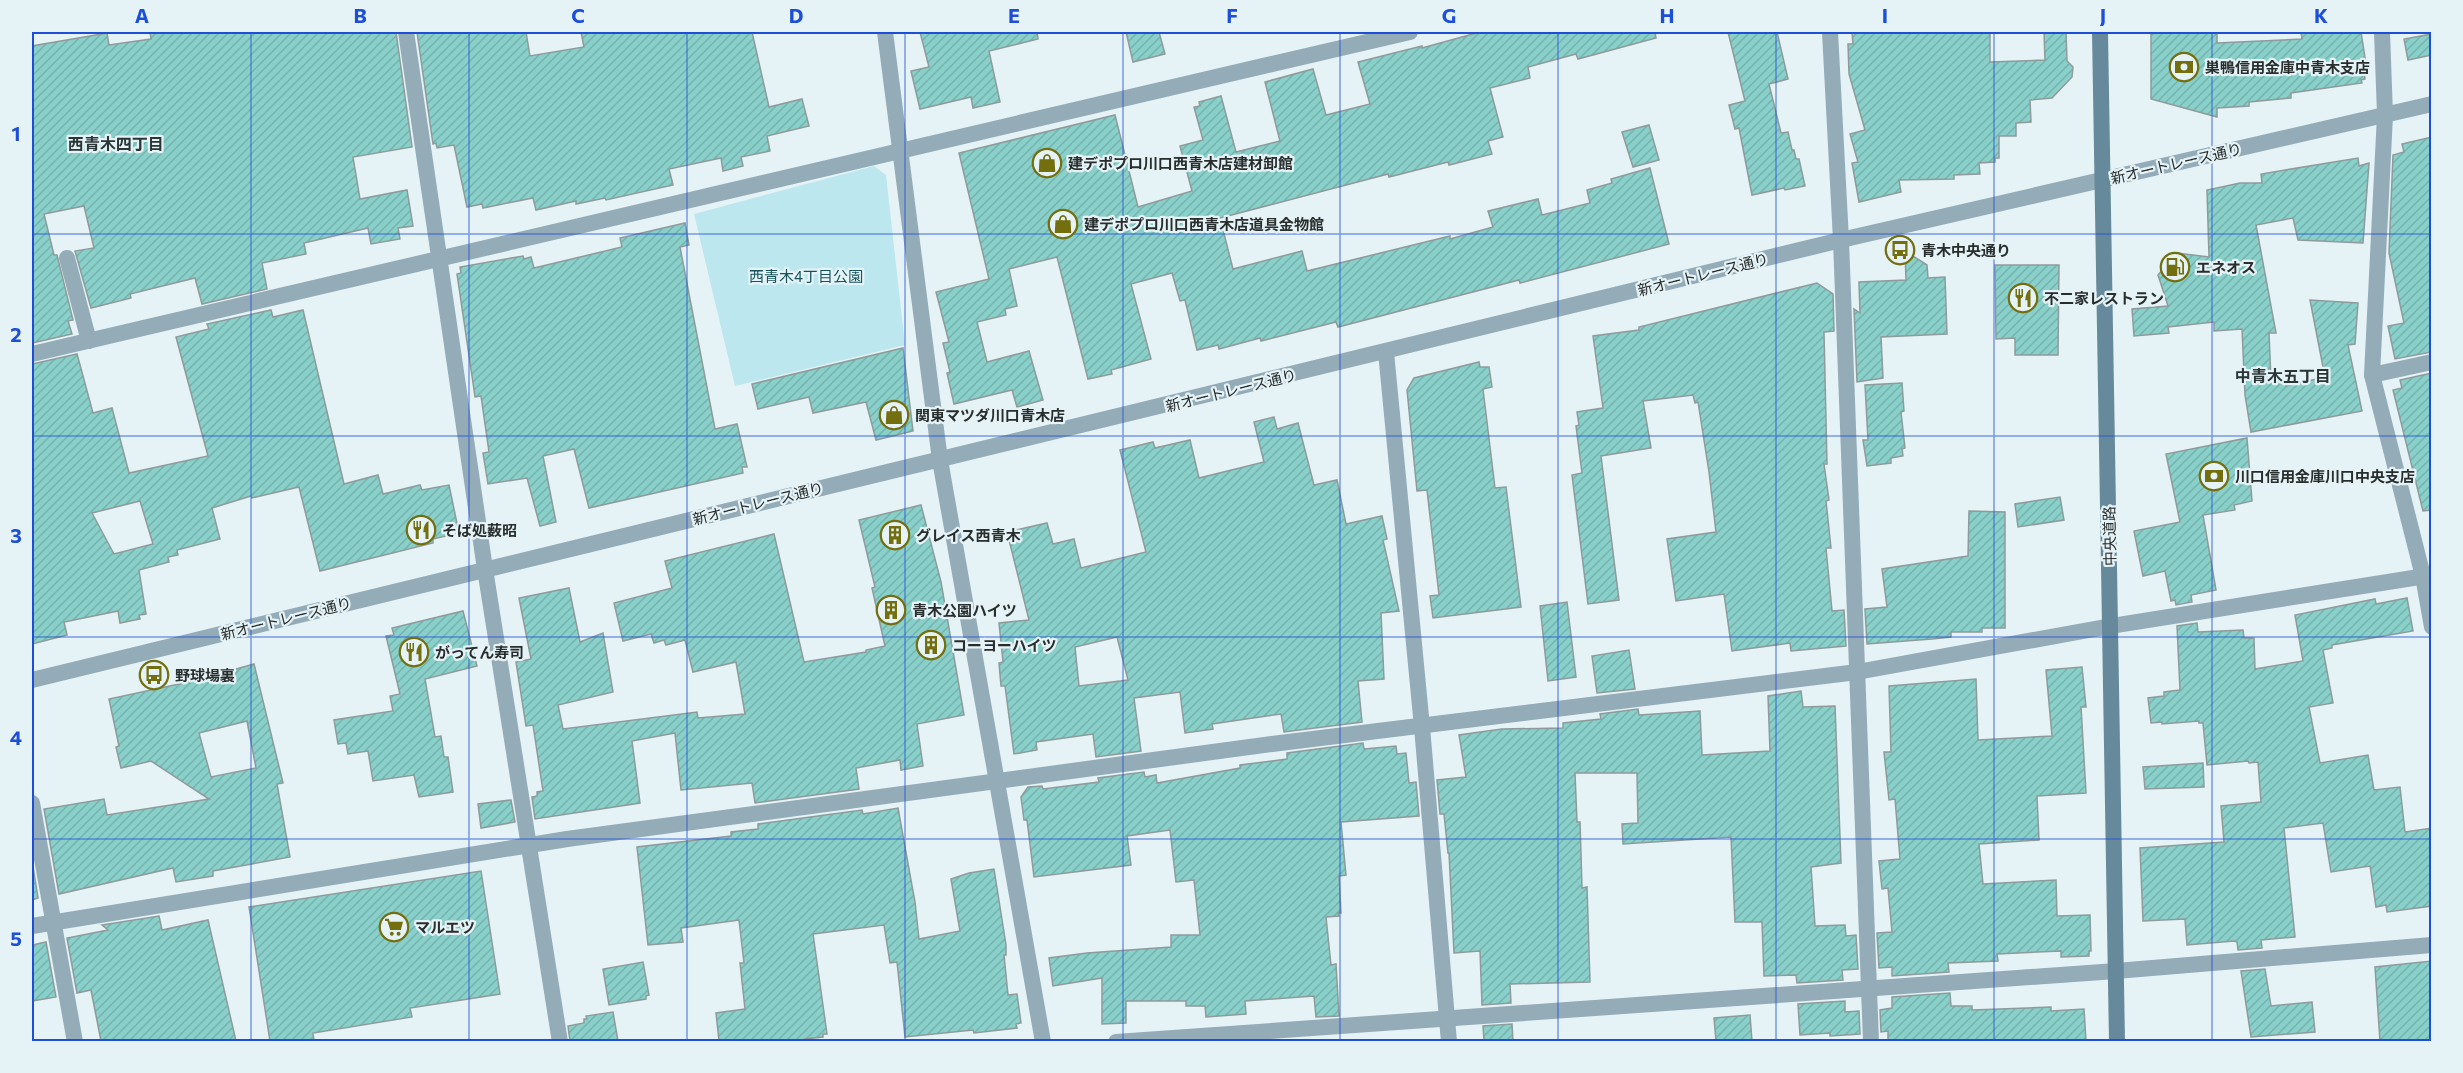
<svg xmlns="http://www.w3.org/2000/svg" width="2463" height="1073" viewBox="0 0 2463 1073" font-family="Commissioner,'Noto Sans JP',sans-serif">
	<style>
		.park { fill: #bce7ef }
		.building { fill: url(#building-hatch); stroke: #8e9b9a; stroke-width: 1.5; fill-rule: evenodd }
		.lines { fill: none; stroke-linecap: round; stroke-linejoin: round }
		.minor { stroke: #94abb8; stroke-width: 16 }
		.tertiary { stroke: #94abb8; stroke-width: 16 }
		.secondary { stroke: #668a9c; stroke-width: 16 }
		.grid { fill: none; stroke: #1d4ed8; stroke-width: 1.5; stroke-opacity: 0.55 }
		.labels { text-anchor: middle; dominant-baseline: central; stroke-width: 4.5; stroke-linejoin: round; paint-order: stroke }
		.poi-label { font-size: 15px; font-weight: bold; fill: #282d2e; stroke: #e5f3f6; text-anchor: start }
		.street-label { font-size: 15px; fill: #282d2e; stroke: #e5f3f6 }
		.park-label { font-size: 15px; fill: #17535c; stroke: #e5f3f6 }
		.neighbourhood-label { font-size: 16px; font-weight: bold; fill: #2a3537; stroke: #e5f3f6 }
		.neatline { fill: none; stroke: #1d4ed8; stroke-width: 2 }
		.grid-label { font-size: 20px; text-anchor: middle; font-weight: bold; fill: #1d4ed8 }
	</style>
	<defs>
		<pattern id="building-hatch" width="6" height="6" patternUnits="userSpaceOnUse" patternTransform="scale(1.5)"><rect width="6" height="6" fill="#89d0ca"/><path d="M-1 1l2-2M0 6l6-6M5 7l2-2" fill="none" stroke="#76b3ae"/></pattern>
	</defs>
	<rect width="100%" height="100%" fill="#e5f3f6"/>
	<path class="park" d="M874 166 886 175 905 345 735 386 694 214Z"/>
	<g class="building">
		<path d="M150 32H396L412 147 353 157 360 199 407 190 413 226 398 228 400 239 371 244 368 228 304 243 306 254 262 263 267 289 202 304 195 278 130 294 131 298 91 308 75 251 94 248 84 206 44 214 54 255H57L73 320 68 321 72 334 32 343V46L107 33 109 45 151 39Z"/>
		<path d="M417 32H526L530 56 584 47 581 32H752L769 107 802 99 809 126 767 136 770 151 741 157 743 166 723 171 721 158 669 169 673 185 606 200 605 198 576 204V201L536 210 533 198 483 208 482 204 467 207 454 145 437 148 436 143 433 144Z"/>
		<path d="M920 32H1037L1038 39 989 51 1000 102 973 108 971 97 920 109 911 71 929 67Z"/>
		<path d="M1126 32H1159L1165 54 1133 62Z"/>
		<path d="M1480 32H1655L1656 38 1578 59 1576 54 1528 67 1530 78 1490 88 1503 137 1488 141 1492 154 1449 165 1448 162 1389 177 1388 174 1220 218 1233 269 1302 251 1307 271 1450 236V239L1493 227 1488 211 1538 199 1542 215 1590 203 1587 190 1612 183 1611 179 1650 168 1669 244 1520 283 1519 280 1338 327 1336 322 1261 341 1260 338 1219 349 1218 345 1197 350 1185 300 1180 301 1172 273 1131 284 1151 359 1111 370 1112 374 1088 379 1057 257 1009 269 1017 306 1005 309 1006 315 977 322 987 362 1029 351 1043 400 1017 407 1012 390 954 404 947 373 950 372 943 343 949 342 936 292 989 279 959 153 1115 115 1138 207 1192 191 1180 146 1203 140 1194 107 1200 106 1199 102 1221 96 1236 152 1280 141 1265 82 1313 69 1326 115 1370 104 1358 62 1422 46V48Z"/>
		<path d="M1728 32H1777L1788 79 1769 84 1781 133 1788 132 1792 150H1794L1796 159H1799L1805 186 1785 190 1784 188 1752 195 1739 128 1735 129 1729 105 1745 101Z"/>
		<path d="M1852 32H1990V62L2045 60 2044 32H2066L2067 61 2073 67 2072 77 2052 98 2030 100 2031 122 2016 123V136H1999V158H1995V162L1979 163 1980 174 1954 175V179L1899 180 1901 192 1859 202 1852 163 1858 162 1850 134 1865 130 1849 74 1848 44H1853Z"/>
		<path d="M2151 32H2217V43L2302 39 2301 32H2361L2366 64H2363L2365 79 2361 80 2362 83 2291 93V98L2249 102V106L2217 108V117L2151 99Z"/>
		<path d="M2432 34V55L2408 60 2404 39Z"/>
		<path d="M1649 125 1659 160 1633 167 1622 132Z"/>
		<path d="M2432 137V352L2395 359 2388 326 2404 323 2389 253 2393 155 2404 152 2402 144Z"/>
		<path d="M2358 158 2359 166 2369 163 2363 243 2298 240 2293 218 2256 225 2276 333H2269L2271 380 2284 378 2286 386 2325 377 2310 300 2358 303 2355 344 2348 345 2362 411 2251 432 2245 395 2242 329 2214 331V322L2168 327 2169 333 2134 336 2132 309 2168 306 2158 275 2177 253 2209 257 2207 190 2240 183H2262L2261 174Z"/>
		<path d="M685 223 689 245 680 247 715 429 737 424 747 467H742L743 473 589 508 574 449 543 456 556 522 540 526 527 478 488 484 483 453 489 452 481 396 475 397 472 376 457 274 461 273 460 267 523 256 524 259 531 257 534 268 622 247 620 238Z"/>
		<path d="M1905 251 1927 265 1928 278 1945 277 1947 334 1881 337 1883 378 1857 382 1854 309 1860 313 1859 282 1906 280Z"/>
		<path d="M1995 265H2059L2058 355H2015V338L1996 339Z"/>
		<path d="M1817 283 1833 294 1834 331 1824 332 1827 464H1824L1829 500 1826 501 1831 548H1826L1832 611 1844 610 1846 646 1791 651 1790 643 1732 651 1724 594 1676 601 1667 539 1716 532 1709 472 1698 402 1695 403 1693 395 1643 401 1651 448 1601 456 1619 600 1588 604 1572 475 1582 473 1576 426 1579 425 1577 412 1603 408 1593 336 1639 330V327Z"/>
		<path d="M271 310 273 317 303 310 344 484 378 475 383 494 420 485 422 490 449 485 459 533 433 539V543L320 571 299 487 252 498 251 496 212 508 220 539 177 550 178 555 168 557 169 562 139 570 146 614 139 615 140 619 120 623 118 611 64 622 67 635 32 644V364L77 354 93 413 112 408 129 473 208 456 176 337 209 329 207 324ZM140 501 153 544 114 554 92 513Z"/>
		<path d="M903 348 913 431 876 440 866 402 813 413 809 397 758 409 752 384Z"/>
		<path d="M1479 362 1480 367H1489L1492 387 1483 389 1495 488 1506 487 1521 607 1433 618 1430 596 1439 595 1427 490 1417 491 1407 390 1414 378Z"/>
		<path d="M2432 373V510L2423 511 2393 390 2402 388 2400 380Z"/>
		<path d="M1902 383 1904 411 1901 412 1905 448 1902 449 1903 456 1891 458V463L1867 466 1863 440H1868L1865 385Z"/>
		<path d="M1274 417 1277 429 1298 423 1314 485 1337 480 1346 524 1382 516 1387 539 1383 540 1399 611 1381 613 1384 679 1358 681 1362 722 1284 732 1281 714 1212 724 1213 729 1185 733 1180 692 1134 698 1141 751 1096 757 1093 734 1036 742 1037 750 1014 754 1005 686H1001L999 663 1003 662 999 623 1029 620 1007 532 1047 523 1053 544 1074 539 1081 568 1146 552 1120 450 1153 442 1155 448 1190 440 1199 478 1264 462 1254 422ZM1117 637 1128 680 1079 686 1075 647Z"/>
		<path d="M2247 438 2252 501 2234 505 2235 510 2203 515 2216 590 2191 595 2192 602 2176 605 2175 600 2171 601 2165 571 2143 576 2134 531 2180 522 2166 454Z"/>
		<path d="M2060 497 2064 520 2018 527 2015 504Z"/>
		<path d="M921 505 941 582 964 715 917 724 923 766 901 770 900 760 856 768 859 789 755 803 752 783 681 790 675 733 632 741 640 803 535 819 532 797 537 796V792L543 791 533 725 526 726 516 662 531 659 519 598 569 588 580 642 603 633 613 692 558 705 563 729 697 712 698 718 745 714 736 662 693 672 685 640 666 645 664 640 654 643 651 634 623 641 614 603 672 588 665 561 774 534 804 662 866 652V650L885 646 872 588 875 587 859 520Z"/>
		<path d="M1969 511 2005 512V628H1982V632H1951V637L1932 639 1867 644 1865 609 1887 607 1882 569 1968 556Z"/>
		<path d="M2407 598 2413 631 2332 645V648L2323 650 2333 703 2309 707 2320 763 2368 755 2374 790 2400 787 2405 832 2432 828V906L2387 912 2386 905 2376 907 2370 866 2331 872 2323 823 2284 828 2295 937 2261 940 2262 948 2238 950 2237 942 2234 941 2187 945 2185 919 2143 921 2140 848 2224 842 2221 806 2261 802 2258 762 2249 763 2248 761 2207 765 2203 723H2199V721L2162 724V722L2151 723 2148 698 2164 696V692L2180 690 2177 626 2197 623 2198 632 2243 630 2244 638H2254L2255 669 2303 661 2295 615 2375 599 2376 604Z"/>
		<path d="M1567 602 1576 677 1548 681 1540 606Z"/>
		<path d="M463 611 477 666 425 679 435 737 441 736 444 757H448L453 792 419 797 414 775 373 781 368 751 348 754 346 743 338 744 334 720 393 711 390 696 400 694 386 636 394 635 392 628Z"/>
		<path d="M1629 650 1635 689 1597 693 1592 656Z"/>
		<path d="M254 664 283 783 277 784 290 857 213 871V876L176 882 173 868 59 894 44 809 104 799 107 815 209 799 151 761 121 768 116 747 119 746 109 699 193 681ZM247 721 256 768 211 777 199 733Z"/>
		<path d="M2082 667 2086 707H2081L2086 793 2037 796 2039 840 1979 844 1983 884 2056 880 2057 916 2090 915 2091 951H2089V956L2061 957V951L1997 954 1998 961 1948 963 1949 972 1892 976V967L1879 968 1877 933 1892 932 1888 888 1882 889 1879 861 1900 859 1895 799 1889 800 1884 752H1891L1889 686 1976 679 1978 740 2052 736 2046 670Z"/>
		<path d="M1801 691 1803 707 1835 706 1841 863 1811 867 1815 926 1845 925 1846 936 1856 935 1858 969 1842 970 1843 980 1797 983 1796 975 1764 976 1762 922H1735L1731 837 1623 844 1622 824 1638 823 1637 773H1575L1577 822H1580L1582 888 1587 887 1590 982 1510 984 1511 1003 1482 1005 1480 951 1454 953 1449 853H1448L1444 814H1440L1437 780 1466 777 1459 735 1502 729 1563 728V723L1601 719 1600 714 1638 709 1639 715 1700 711 1702 755 1770 751 1768 696Z"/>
		<path d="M1363 743 1364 749 1396 746 1397 754 1406 753 1409 783 1416 782 1419 816 1341 822 1346 875 1339 876 1341 913H1338L1339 916 1326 917 1331 965 1336 964 1339 1016 1316 1017 1314 996 1245 1001 1246 1014 1206 1017 1205 1006H1186V1001H1126V1023L1102 1024V978L1053 986 1049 958 1087 953 1171 947V935H1200L1194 880 1176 882 1170 830 1127 836 1131 865 1034 877 1027 820H1024L1021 797 1028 787 1042 786 1043 789 1099 782 1098 778 1144 772 1145 777 1156 775 1157 783 1240 768V765L1287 759V753Z"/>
		<path d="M2203 763 2204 787 2145 789 2143 767Z"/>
		<path d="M511 800 515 822 481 828 478 804Z"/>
		<path d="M898 808 915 902 919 939 960 931 951 879 969 873 994 869 1006 945V955H1004L1008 995 1017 994 1021 1023 1016 1024 1017 1028 974 1033 973 1030 905 1037 897 962 890 963 884 925 813 934 827 1034H823V1037L805 1039 806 1041H719L716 1013 745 1009 740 963H744L739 920 681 928 683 942 648 945 637 847 731 836V832L758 829V824L862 810 863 814Z"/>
		<path d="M32 860 38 898 32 900Z"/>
		<path d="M481 871 500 994 410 1008 412 1017 313 1033 314 1041H270L249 907Z"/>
		<path d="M159 916 162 930 208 920 236 1041H101L91 990 77 993 67 938 108 930 102 925Z"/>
		<path d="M46 942 56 997 32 1001V945Z"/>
		<path d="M2432 961V1041H2380L2375 967Z"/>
		<path d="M643 962 649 995 646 996V999L609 1005 603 969Z"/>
		<path d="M2265 969 2271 1006 2312 1002 2315 1032 2251 1037 2241 971Z"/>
		<path d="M1950 993 1951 1006H1972V1010L2051 1007V1011L2084 1009 2086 1041H1888V1031L1881 1032 1880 1010 1892 1008V997Z"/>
		<path d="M1845 1001V1012L1859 1011 1860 1034 1830 1036V1033L1800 1035 1798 1004Z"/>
		<path d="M613 1012 618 1041H570L568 1026 584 1023V1019H587L586 1016Z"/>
		<path d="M1750 1015 1752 1041H1716L1714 1018Z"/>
		<path d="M1512 1024 1513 1041H1484L1483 1026Z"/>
	</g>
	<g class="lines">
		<g class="minor">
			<path d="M406 32 485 569 560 1042"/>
			<path d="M1830 32 1841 240 1871 1042"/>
			<path d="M2382 32 2385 115 2372 375 2423 576 2432 627"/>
			<path d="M67 258 89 341"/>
			<path d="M32 354C491 249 950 138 1410 32"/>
			<path d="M2372 375 2432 362"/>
			<path d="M32 803 75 1042"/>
			<path d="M32 926 567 839 1272 744 1857 672 2111 626 2432 575"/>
			<path d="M1116 1042 2116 971 2432 945"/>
		</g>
		<g class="tertiary">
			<path d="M885 32 940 460 1043 1042"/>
			<path d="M1386 352 1422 727 1449 1042"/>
			<path d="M32 680 1841 240 2432 104"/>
		</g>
		<path class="secondary" d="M2100 32 2117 1042"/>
	</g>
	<path class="grid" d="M251 32V1042M469 32V1042M687 32V1042M905 32V1042M1123 32V1042M1340 32V1042M1558 32V1042M1776 32V1042M1994 32V1042M2212 32V1042M32 234H2432M32 436H2432M32 637H2432M32 839H2432"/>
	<defs>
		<g id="bank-ring" transform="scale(1.5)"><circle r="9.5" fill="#e5f3f6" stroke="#736e0e" stroke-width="1.5"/><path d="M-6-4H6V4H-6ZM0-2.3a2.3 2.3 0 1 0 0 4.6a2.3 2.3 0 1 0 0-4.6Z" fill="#736e0e"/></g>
		<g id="shop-ring" transform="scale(1.5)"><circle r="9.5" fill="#e5f3f6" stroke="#736e0e" stroke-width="1.5"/><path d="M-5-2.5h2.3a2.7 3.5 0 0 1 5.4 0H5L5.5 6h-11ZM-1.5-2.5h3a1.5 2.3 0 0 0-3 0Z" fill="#736e0e"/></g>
		<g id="bus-ring" transform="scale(1.5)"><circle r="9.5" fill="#e5f3f6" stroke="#736e0e" stroke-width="1.5"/><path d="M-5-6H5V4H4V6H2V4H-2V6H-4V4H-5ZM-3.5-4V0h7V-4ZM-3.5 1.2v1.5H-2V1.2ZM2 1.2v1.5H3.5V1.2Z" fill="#736e0e"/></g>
		<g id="fuel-ring" transform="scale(1.5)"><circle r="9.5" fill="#e5f3f6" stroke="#736e0e" stroke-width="1.5"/><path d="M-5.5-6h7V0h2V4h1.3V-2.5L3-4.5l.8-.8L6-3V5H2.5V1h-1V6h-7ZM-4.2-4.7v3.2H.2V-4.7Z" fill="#736e0e"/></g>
		<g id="restaurant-ring" transform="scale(1.5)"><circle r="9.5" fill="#e5f3f6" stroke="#736e0e" stroke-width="1.5"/><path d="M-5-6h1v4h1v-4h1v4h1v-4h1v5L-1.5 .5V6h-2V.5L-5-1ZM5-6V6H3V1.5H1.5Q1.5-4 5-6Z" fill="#736e0e"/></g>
		<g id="building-ring" transform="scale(1.5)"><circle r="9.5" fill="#e5f3f6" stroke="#736e0e" stroke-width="1.5"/><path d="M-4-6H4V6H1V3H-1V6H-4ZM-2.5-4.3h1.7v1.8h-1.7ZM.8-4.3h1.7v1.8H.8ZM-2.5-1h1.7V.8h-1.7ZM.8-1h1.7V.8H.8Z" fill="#736e0e"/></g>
		<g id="supermarket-ring" transform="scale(1.5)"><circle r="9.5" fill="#e5f3f6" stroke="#736e0e" stroke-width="1.5"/><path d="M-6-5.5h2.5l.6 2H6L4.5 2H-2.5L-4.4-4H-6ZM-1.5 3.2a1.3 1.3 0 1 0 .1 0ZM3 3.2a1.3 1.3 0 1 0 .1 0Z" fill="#736e0e"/></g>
	</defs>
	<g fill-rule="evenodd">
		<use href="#bank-ring" x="2184" y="67"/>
		<use href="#shop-ring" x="1047" y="163"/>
		<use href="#shop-ring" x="1063" y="224"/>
		<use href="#bus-ring" x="1900" y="250"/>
		<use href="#fuel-ring" x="2175" y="267"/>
		<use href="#restaurant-ring" x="2023" y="298"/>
		<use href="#shop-ring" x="894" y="415"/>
		<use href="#bank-ring" x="2214" y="476"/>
		<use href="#restaurant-ring" x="421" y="530"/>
		<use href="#building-ring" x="895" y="535"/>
		<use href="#building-ring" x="891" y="610"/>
		<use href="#building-ring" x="931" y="645"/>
		<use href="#restaurant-ring" x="414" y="652"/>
		<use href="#bus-ring" x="154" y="675"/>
		<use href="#supermarket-ring" x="394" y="927"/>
	</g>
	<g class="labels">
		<g class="poi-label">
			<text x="2205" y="67">巣鴨信用金庫中青木支店</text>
			<text x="1068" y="163">建デポプロ川口西青木店建材卸館</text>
			<text x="1084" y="224">建デポプロ川口西青木店道具金物館</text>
			<text x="1921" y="250">青木中央通り</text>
			<text x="2196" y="267">エネオス</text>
			<text x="2044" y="298">不二家レストラン</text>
			<text x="915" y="415">関東マツダ川口青木店</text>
			<text x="2235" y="476">川口信用金庫川口中央支店</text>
			<text x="442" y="530">そば処薮昭</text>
			<text x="916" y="535">グレイス西青木</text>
			<text x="912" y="610">青木公園ハイツ</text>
			<text x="952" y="645">コーヨーハイツ</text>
			<text x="435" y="652">がってん寿司</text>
			<text x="175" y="675">野球場裏</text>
			<text x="415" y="927">マルエツ</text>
		</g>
		<g class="street-label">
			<text transform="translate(2176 163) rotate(-13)">新オートレース通り</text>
			<text transform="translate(1703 274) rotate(-14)">新オートレース通り</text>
			<text transform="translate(1231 390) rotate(-14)">新オートレース通り</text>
			<text transform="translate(758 503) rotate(-14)">新オートレース通り</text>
			<text transform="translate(2109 536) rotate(-91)">中央道路</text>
			<text transform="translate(286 618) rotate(-14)">新オートレース通り</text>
		</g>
		<g class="park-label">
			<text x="806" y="276">西青木4丁目公園</text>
		</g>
		<g class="neighbourhood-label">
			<text x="116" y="143">西青木四丁目</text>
			<text x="2283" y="375">中青木五丁目</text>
		</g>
	</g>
	<rect width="2463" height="1073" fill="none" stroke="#e5f3f6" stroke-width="66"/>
	<rect x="33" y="33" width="2397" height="1007" class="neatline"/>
	<g class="grid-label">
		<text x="142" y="23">A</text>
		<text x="360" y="23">B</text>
		<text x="578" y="23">C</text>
		<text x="796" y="23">D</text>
		<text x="1014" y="23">E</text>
		<text x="1232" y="23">F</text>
		<text x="1449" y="23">G</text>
		<text x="1667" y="23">H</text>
		<text x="1885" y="23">I</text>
		<text x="2103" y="23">J</text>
		<text x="2321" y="23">K</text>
		<text x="16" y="141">1</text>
		<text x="16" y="342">2</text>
		<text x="16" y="543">3</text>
		<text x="16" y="745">4</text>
		<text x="16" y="946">5</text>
	</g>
</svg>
